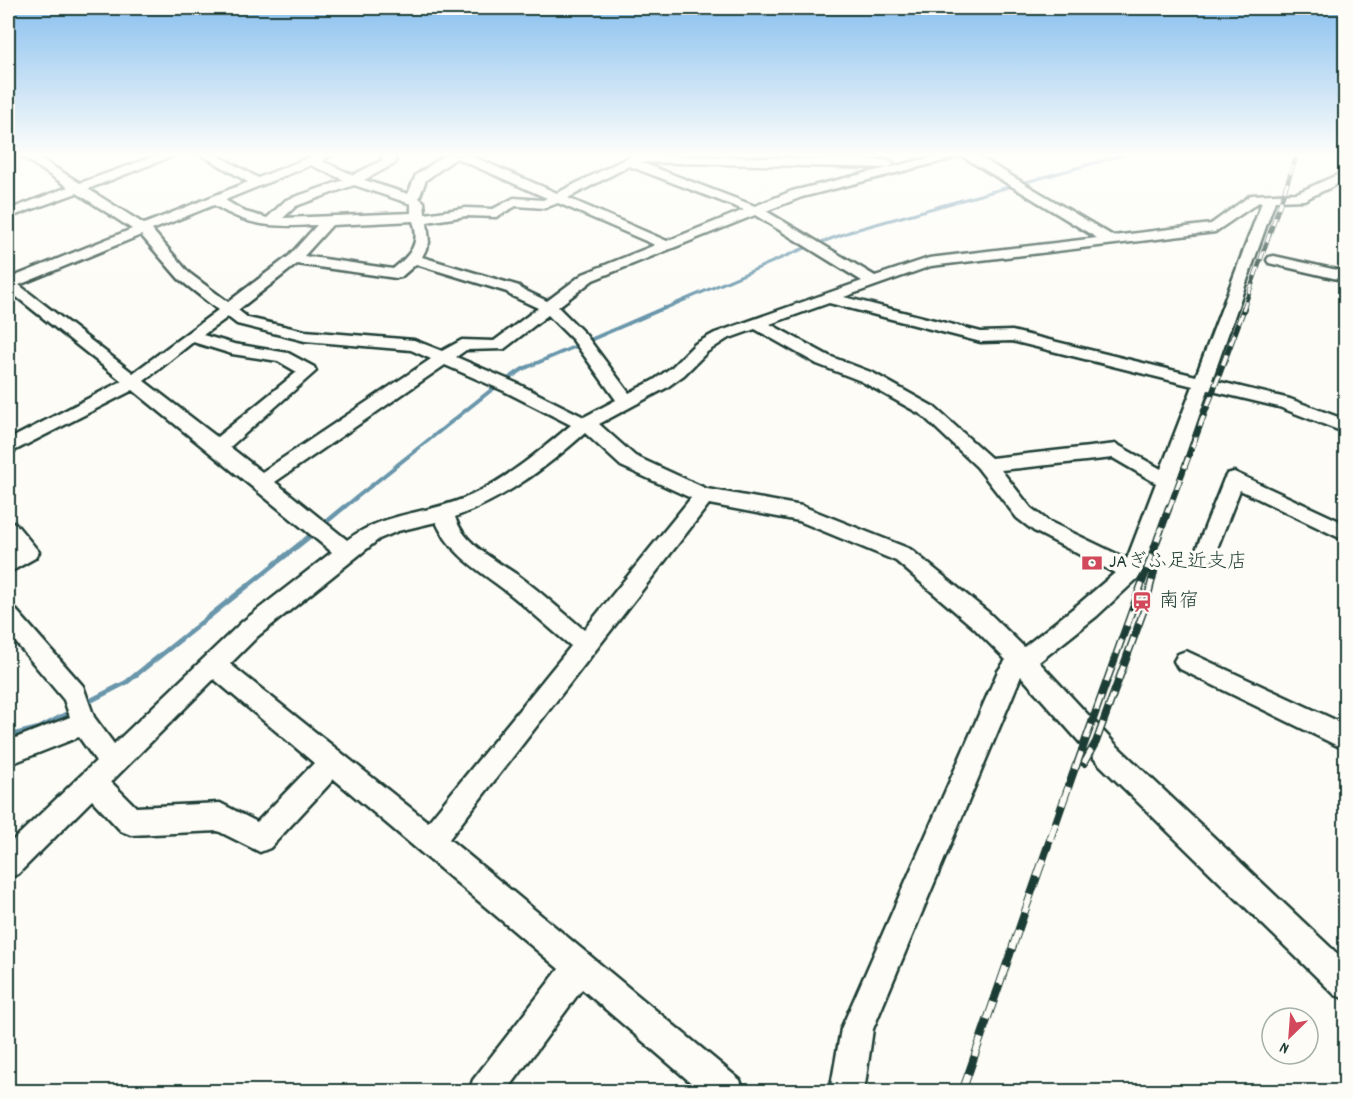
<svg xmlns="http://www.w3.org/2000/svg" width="1353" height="1099" viewBox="0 0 1353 1099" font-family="Dekko,'Klee One',sans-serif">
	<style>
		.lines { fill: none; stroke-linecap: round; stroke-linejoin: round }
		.stream-far2 { stroke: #6996ab; stroke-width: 3 }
		.stream-far1 { stroke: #6996ab; stroke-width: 4 }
		.stream { stroke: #6996ab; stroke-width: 5 }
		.minor-casing { stroke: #1f3d34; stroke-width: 5 }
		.minor { fill: #fdfcf7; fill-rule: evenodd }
		.rail-far3-casing { stroke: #1f3d34; stroke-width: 4.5 }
		.rail-far2-casing { stroke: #1f3d34; stroke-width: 6 }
		.rail-far1-casing { stroke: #1f3d34; stroke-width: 8 }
		.rail-casing { stroke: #1f3d34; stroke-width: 8 }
		.rail-far3 { stroke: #fdfcf7; stroke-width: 3; stroke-dasharray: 9; stroke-linecap: butt }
		.rail-far2 { stroke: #fdfcf7; stroke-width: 4; stroke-dasharray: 11; stroke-linecap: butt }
		.rail-far1 { stroke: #fdfcf7; stroke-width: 5; stroke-dasharray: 15; stroke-linecap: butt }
		.rail { stroke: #fdfcf7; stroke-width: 6; stroke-dasharray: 19; stroke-linecap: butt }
		.labels { text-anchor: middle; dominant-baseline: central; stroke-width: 6; stroke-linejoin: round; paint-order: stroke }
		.poi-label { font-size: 20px; fill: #1f3d34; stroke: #fdfcf7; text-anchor: start }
	</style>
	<rect width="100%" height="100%" fill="#fdfcf7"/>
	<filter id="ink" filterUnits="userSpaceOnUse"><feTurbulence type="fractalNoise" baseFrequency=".0167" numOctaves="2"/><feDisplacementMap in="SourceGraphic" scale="12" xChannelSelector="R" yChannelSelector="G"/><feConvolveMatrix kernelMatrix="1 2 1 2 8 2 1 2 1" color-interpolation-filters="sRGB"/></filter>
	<g filter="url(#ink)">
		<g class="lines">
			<path class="stream-far2" d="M661 310 800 250 855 230 1123 155"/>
			<path class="stream-far1" d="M342 509 490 391 523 369 664 308"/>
			<g class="stream">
				<path d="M321 526 344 507"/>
				<path d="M84 704 127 682 315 532"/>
				<path d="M8 736 40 728 72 711"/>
			</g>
			<g class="minor-casing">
				<g id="minor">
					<path d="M20 155H34L80 183 158 155H175L88 189 144 224 248 182 202 155H217L258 178 315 155H331L322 161 353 175 383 160 381 155H393L396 161 394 164 364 180 408 194 416 175 445 155H469L557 193 633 155 888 160 894 164 888 168 640 162 755 206 792 191 941 155H976L1113 236 1211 224 1251 195 1297 193 1346 171V180L1304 200 1275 201 1212 380 1290 399 1346 420V433L1279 407 1208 390 1150 556 1139 577 1097 616 1039 662 1117 746 1346 962V999L1335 995 1099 764 1021 676 873 1029 864 1092H830L841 1029 998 671 1006 660 973 627 896 561 799 521 709 504 449 839 740 1080 744 1092H702L582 989 506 1092H469L473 1080 559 969 334 779 270 848 260 852 218 831 131 835 121 831 92 800 18 874 8 878V845L96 761 79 737 8 765V741L70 717 64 700 8 633V608L16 610 83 686 94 717 114 744 242 622 332 552 133 390 8 454V440L122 381 8 290V279L132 229 77 193 8 218V210L68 187ZM962 156 1097 238 929 258 875 276 766 211 802 197ZM456 158 547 198 543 200 514 198 493 209 466 208 425 214 424 202 419 198 426 180ZM311 165 344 180 286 200 267 218 245 212 225 200ZM629 166 744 210 667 241 568 198ZM354 185 411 204V213L283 218 296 206ZM1259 202H1262L1196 376 1012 331 981 332 844 297 931 266 1215 232ZM558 203 655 245 583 274 547 301 522 289 519 286 422 257 429 243 427 222 466 216 496 217 516 206 545 208ZM214 205C252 228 273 227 317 225L289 256 228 302 189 273 152 230ZM755 215 862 281 715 333 695 344 672 367 654 380 629 393 585 334 558 307 593 280ZM413 221C421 244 410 255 393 269L304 256 332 225ZM141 235 179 279 218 310 133 373 19 285ZM297 264 396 278 401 277 416 264 507 292 510 295 538 308 494 341 462 340 442 351 414 340 305 331 248 318 238 310ZM829 303 981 342 1012 341 1193 386 1161 469 1116 444 991 458 934 407 873 373 829 356 770 324ZM548 315 573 340 616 400 584 417 516 383 456 357 466 350 504 349ZM228 317 237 324 305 341 411 350 431 359 262 472 230 447 316 371 314 367 288 353 234 344 203 335ZM755 329 817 364 861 381 922 415 977 467 1017 518 1034 531 1115 573 1081 602 1024 647 989 613 910 549 802 506 707 489 635 456 599 424 666 388 684 375 707 352 727 339ZM193 342 232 354 278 361 297 372 217 437 144 381ZM445 365 504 391 571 425C540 451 509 477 472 495 429 515 388 510 347 540L275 482ZM585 433 621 466 691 498 584 630C564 613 544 595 523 579 500 562 464 546 455 517 507 497 544 469 585 433ZM1113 458 1156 483 1127 559 1048 521 1031 508 1001 470ZM436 522C450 554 480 571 506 591 528 608 549 628 571 646L428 822 230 664 258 636 379 539 398 531ZM214 679 314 763 257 822 220 803 136 807 111 782Z"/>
					<path d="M1274 256 1346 272V281L1269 263 1267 260 1269 257Z"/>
					<path d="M1234 472 1346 524V541L1240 490 1212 561 1205 563 1198 561 1194 555 1224 479 1227 474Z"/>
					<path d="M8 521 15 523 39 552 35 558 8 573V555L14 550 8 542Z"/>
					<path d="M1186 651 1346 725V750L1178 668 1174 661 1178 654Z"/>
				</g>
			</g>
			<use href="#minor" class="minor"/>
			<g class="rail-far3-casing">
				<path id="rail-far3" d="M1243 310 1297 155"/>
			</g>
			<g class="rail-far2-casing">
				<path id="rail-far2" d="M1169 509 1244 308"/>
			</g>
			<g class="rail-far1-casing">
				<g id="rail-far1">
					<path d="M1084 763 1096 742 1145 607 1154 572"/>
					<path d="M1076 767 1169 507"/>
				</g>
			</g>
			<g class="rail-casing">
				<path id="rail" d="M962 1092 1076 765"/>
			</g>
			<use href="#rail-far3" class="rail-far3"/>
			<use href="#rail-far2" class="rail-far2"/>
			<use href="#rail-far1" class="rail-far1"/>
			<use href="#rail" class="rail"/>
		</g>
	</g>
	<linearGradient id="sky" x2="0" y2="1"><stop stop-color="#89c0ef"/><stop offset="0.5" stop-color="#fefefb"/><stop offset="1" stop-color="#fefefb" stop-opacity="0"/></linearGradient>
	<rect width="1353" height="309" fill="url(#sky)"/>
	<defs>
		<g id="bank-bare" transform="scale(1.62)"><path d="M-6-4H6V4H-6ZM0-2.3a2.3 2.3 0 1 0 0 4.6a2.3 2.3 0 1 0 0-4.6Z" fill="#d1495b" stroke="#fdfcf7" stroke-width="2.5" paint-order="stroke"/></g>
		<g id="station-bare" transform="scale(1.62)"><path d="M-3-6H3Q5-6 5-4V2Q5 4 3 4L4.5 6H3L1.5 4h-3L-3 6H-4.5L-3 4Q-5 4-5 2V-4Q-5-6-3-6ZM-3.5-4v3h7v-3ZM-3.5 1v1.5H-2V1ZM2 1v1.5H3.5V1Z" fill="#d1495b" stroke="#fdfcf7" stroke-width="2.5" paint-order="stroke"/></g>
	</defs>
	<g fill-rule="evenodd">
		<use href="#bank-bare" x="1092" y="563"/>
		<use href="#station-bare" x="1142" y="602"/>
	</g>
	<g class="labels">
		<g class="poi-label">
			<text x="1109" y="563">JAぎふ足近支店</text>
			<text x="1159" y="602">南宿</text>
		</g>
	</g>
	<rect width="1353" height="1099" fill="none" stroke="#fdfcf7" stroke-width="30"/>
	<rect x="15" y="15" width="1323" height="1069" fill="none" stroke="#1f3d34" stroke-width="2" filter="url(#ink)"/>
	<g transform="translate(1290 1036) rotate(205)"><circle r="28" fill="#fdfcf7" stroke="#a4b0a9" stroke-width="1.5"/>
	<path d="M0-4.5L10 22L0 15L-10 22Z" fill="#d1495b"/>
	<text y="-9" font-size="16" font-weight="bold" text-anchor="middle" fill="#1f3d34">N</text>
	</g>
</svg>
